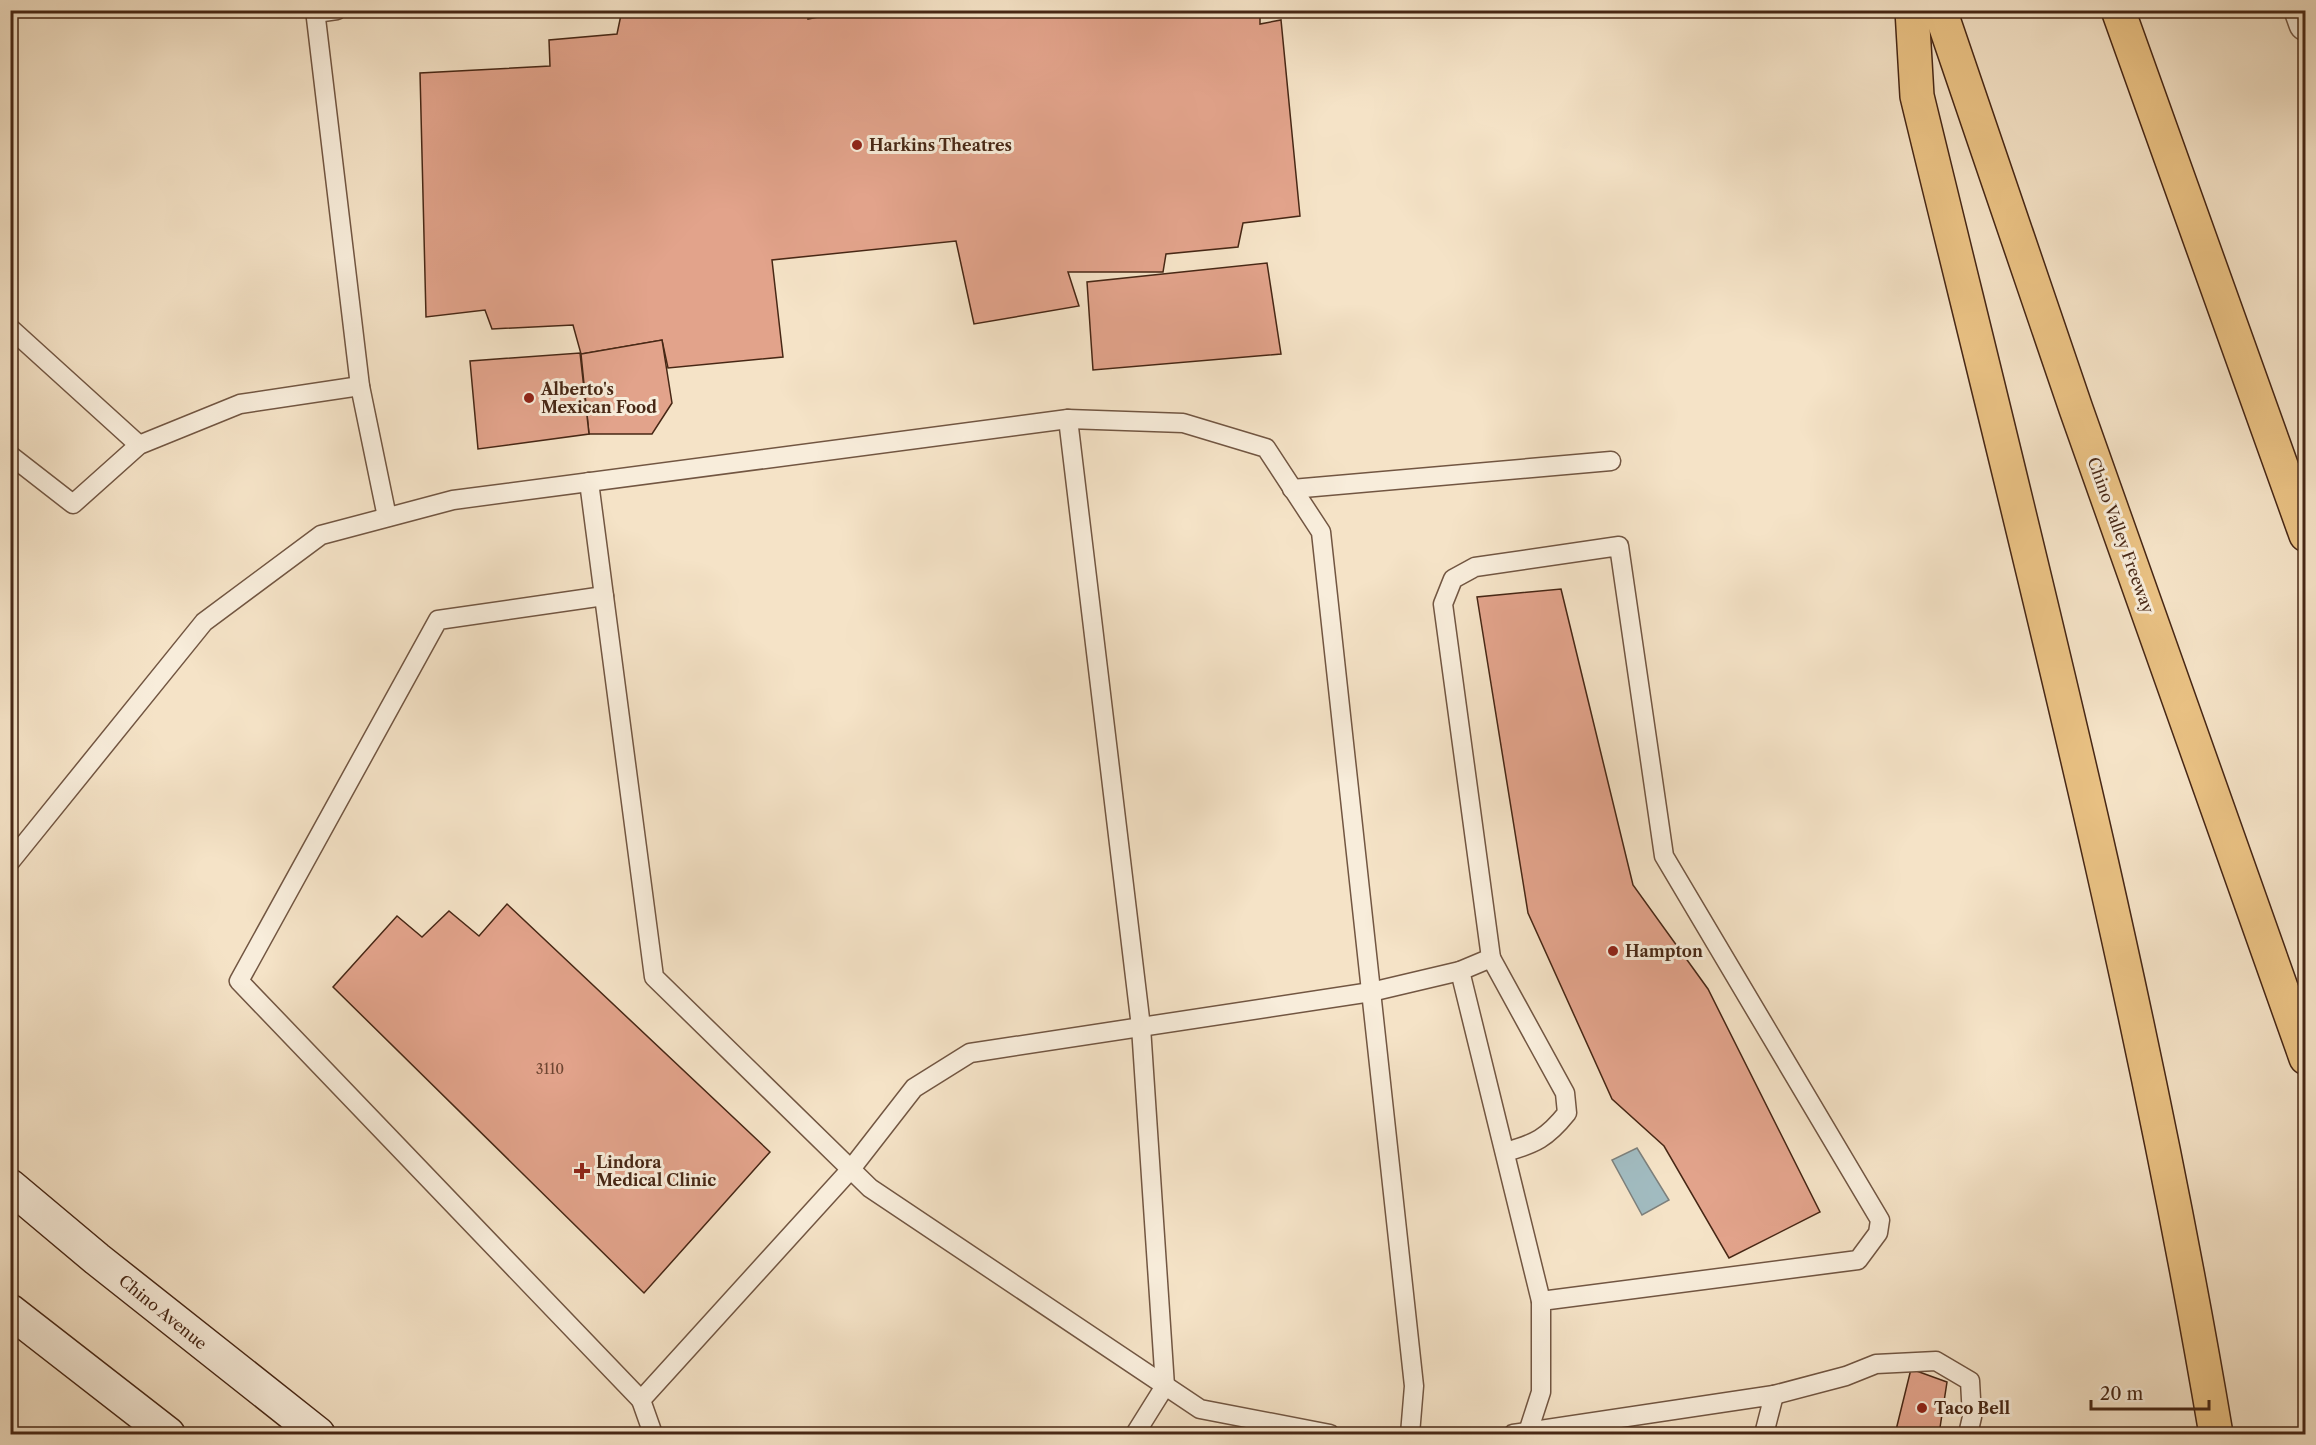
<svg xmlns="http://www.w3.org/2000/svg" width="2316" height="1445" viewBox="0 0 2316 1445" font-family="'Libre Caslon Text',serif">
	<style>
		.water { fill: #a1bbc0; stroke: #7d807c; stroke-width: 1.5 }
		.building { fill: #e2a38b; stroke: #472715; stroke-width: 1.5 }
		.lines { fill: none; stroke-linecap: round; stroke-linejoin: round }
		.lane-casing { stroke: #725642; stroke-width: 21 }
		.street-casing { stroke: #725642; stroke-width: 36 }
		.secondary-casing { stroke: #472715; stroke-width: 36 }
		.highway-casing { stroke: #472715; stroke-width: 36 }
		.lane { stroke: #f8eddb; stroke-width: 18 }
		.street { stroke: #f8eddb; stroke-width: 33 }
		.secondary { stroke: #f8eddb; stroke-width: 33 }
		.highway { stroke: #eac284; stroke-width: 33 }
		.poi-dot { fill: #8f2418; stroke: #f8eddb; stroke-width: 2 }
		.labels { text-anchor: middle; dominant-baseline: central; stroke-width: 6; stroke-linejoin: round; paint-order: stroke }
		.number-label { font-size: 14px; fill: #6e4632 }
		.poi-label { font-size: 16px; font-weight: bold; fill: #472715; stroke: #f8eddb; text-anchor: start }
		.street-label { font-size: 16px; fill: #472715; stroke: #f8eddb }
	</style>
	<rect width="100%" height="100%" fill="#f5e3c7"/>
	<filter id="stains"><feTurbulence type="fractalNoise" baseFrequency=".00333" numOctaves="4"/><feColorMatrix values="0 0 0 0 .2 0 0 0 0 .09 0 0 0 0 .02 0 0 0 .5 -.17"/></filter>
	<radialGradient id="worn" r=".72"><stop offset=".6" stop-color="#630" stop-opacity="0"/><stop offset="1" stop-color="#630" stop-opacity=".3"/></radialGradient>
	<path class="water" d="M1637 1148 1669 1200 1642 1215 1612 1160Z"/>
	<g class="building">
		<path d="M622 10H807L808 19 852 10H1260V24L1281 20 1300 216 1243 223 1238 247 1166 254 1163 272H1068L1079 306 974 324 956 241 772 260 783 357 668 368 662 340 581 354 573 325 492 329 485 310 426 317 420 73 550 66 549 40 617 34Z"/>
		<path d="M1267 263 1281 354 1093 370 1087 282Z"/>
		<path d="M662 340 672 403 652 434H589L581 354Z"/>
		<path d="M580 353 589 434 478 449 470 361Z"/>
		<path d="M1561 589 1633 885 1708 989 1820 1212 1729 1258 1664 1146 1612 1099 1528 913 1477 597Z"/>
		<path d="M507 904 770 1152 644 1293 333 987 397 916 422 937 449 911 479 936Z"/>
		<path d="M1911 1369 1947 1382 1939 1434H1895Z"/>
	</g>
	<g class="lines">
		<g class="lane-casing">
			<g id="lane">
				<path d="M315 10 360 386 387 517"/>
				<path d="M316 13 337 10"/>
				<path d="M10 328 139 445"/>
				<path d="M1068 419 1141 1027 1165 1386 1135 1434"/>
				<path d="M10 455 73 504 139 445 240 404 360 386"/>
				<path d="M589 482 654 977 870 1188 1200 1409 1330 1434"/>
				<path d="M1292 489 1611 461"/>
				<path d="M604 596 438 620 239 981 641 1400"/>
				<path d="M10 862 204 622 321 535 453 500 1068 419 1183 423 1266 448 1321 532 1414 1386 1410 1434"/>
				<path d="M1491 958 1565 1093 1567 1113C1547 1138 1535 1144 1505 1152"/>
				<path d="M1460 971 1541 1301"/>
				<path d="M1774 1395 1846 1376 1876 1364 1936 1361 1970 1381 1972 1417 1968 1434"/>
				<path d="M653 1434 641 1400 851 1169 914 1088 970 1053 1371 992 1460 971 1491 958 1443 604 1453 579 1475 567 1619 546 1664 856 1880 1220 1878 1233 1858 1260 1541 1301V1392L1528 1432"/>
				<path d="M1513 1434 1774 1395 1764 1434"/>
			</g>
		</g>
		<g class="street-casing">
			<path id="street" d="M2301 10 2306 24"/>
		</g>
		<g class="secondary-casing">
			<g id="secondary">
				<path d="M10 1186 97 1259 318 1434"/>
				<path d="M10 1311 168 1434"/>
			</g>
		</g>
		<g class="highway-casing">
			<g id="highway">
				<path d="M1912 10 1917 96C2025 540 2140 983 2216 1434"/>
				<path d="M1940 10 2076 409 2306 1058"/>
				<path d="M2118 10 2306 535"/>
			</g>
		</g>
		<use href="#lane" class="lane"/>
		<use href="#street" class="street"/>
		<use href="#secondary" class="secondary"/>
		<use href="#highway" class="highway"/>
	</g>
	<g class="poi-dot">
		<circle cx="857" cy="145" r="6"/>
		<circle cx="529" cy="398" r="6"/>
		<circle cx="1613" cy="951" r="6"/>
		<path d="M579 1162h6v6h6v6h-6v6h-6v-6h-6v-6h6z"/>
		<circle cx="1922" cy="1408" r="6"/>
	</g>
	<g class="labels">
		<g class="number-label">
			<text x="550" y="1069">3110</text>
		</g>
		<g class="poi-label">
			<text x="869" y="145">Harkins Theatres</text>
			<text x="541" y="389">Alberto's<tspan x="541" dy="18">Mexican Food</tspan></text>
			<text x="1625" y="951">Hampton</text>
			<text x="596" y="1162">Lindora<tspan x="596" dy="18">Medical Clinic</tspan></text>
			<text x="1934" y="1408">Taco Bell</text>
		</g>
		<g class="street-label">
			<text transform="translate(2121 535) rotate(70)">Chino Valley Freeway</text>
			<text transform="translate(163 1312) rotate(39)">Chino Avenue</text>
		</g>
	</g>
	<rect width="2316" height="1445" fill="none" stroke="#f5e3c7" stroke-width="36"/>
	<rect x="12" y="12" width="2292" height="1421" fill="none" stroke="#472715" stroke-width="3"/>
	<rect x="18" y="18" width="2280" height="1409" fill="none" stroke="#472715" stroke-width="1.5"/>
	<path d="M2091 1400v9h118v-9" fill="none" stroke="#472715" stroke-width="3"/>
	<text x="2100" y="1400" font-size="18" fill="#472715" stroke="#f8eddb" stroke-width="4.5" paint-order="stroke">20 m</text>
	<rect width="100%" height="100%" filter="url(#stains)"/>
	<rect width="100%" height="100%" fill="url(#worn)"/>
</svg>
